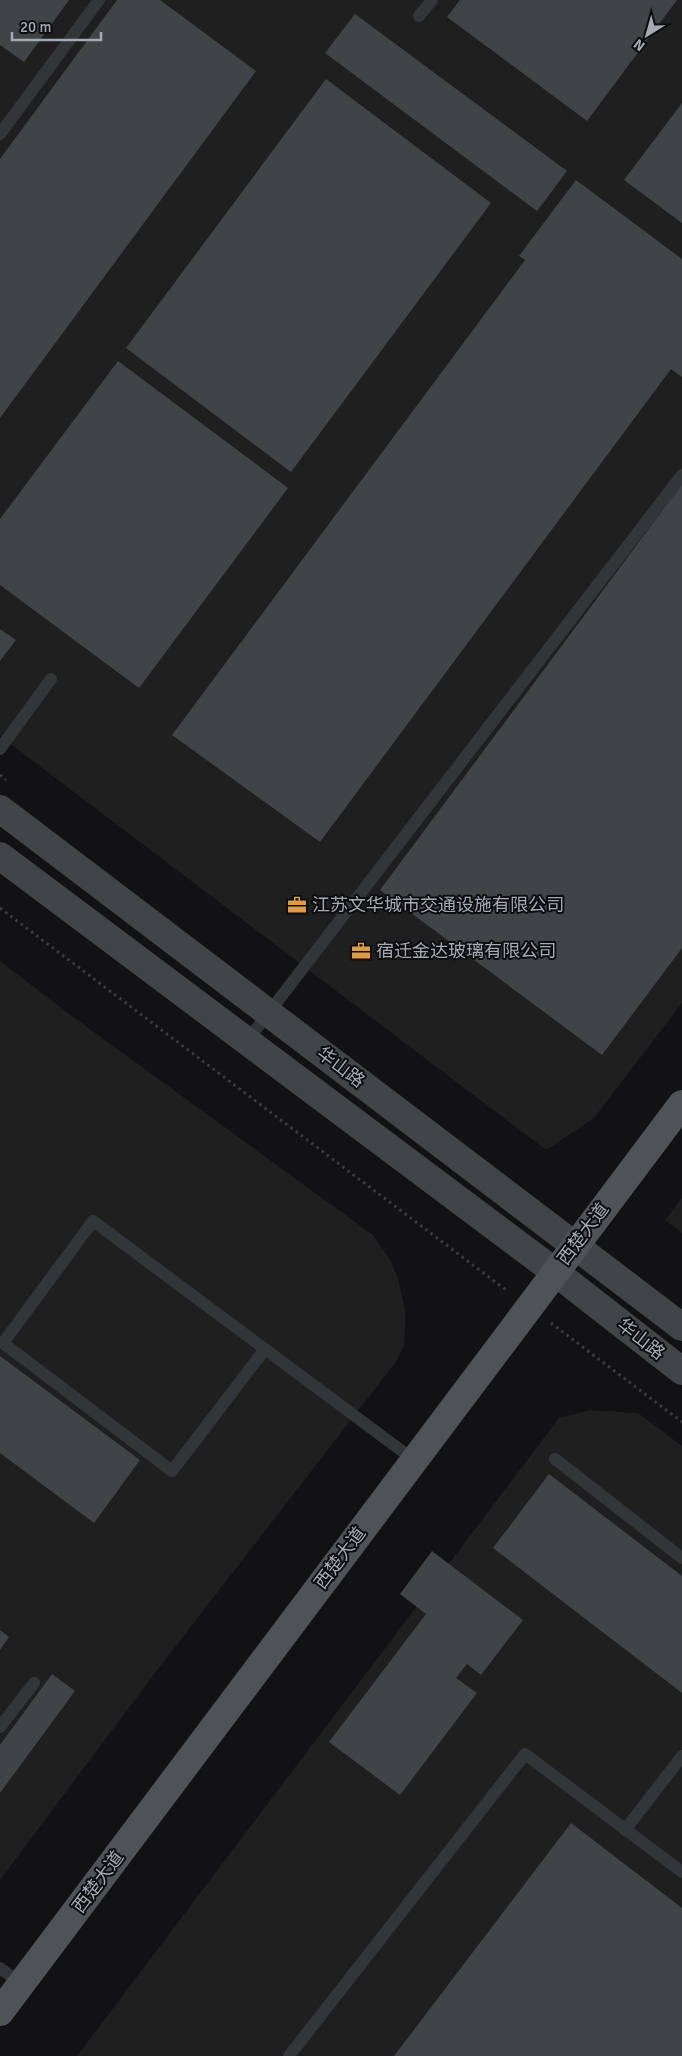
<svg xmlns="http://www.w3.org/2000/svg" width="682" height="2056" viewBox="0 0 682 2056" font-family="Signika,'Noto Sans SC',sans-serif">
	<style>
		.built { fill: #1f1f20 }
		.building { fill: #414346 }
		.lines { fill: none; stroke-linecap: round; stroke-linejoin: round }
		.path { stroke: #3a3c3f; stroke-width: 3; stroke-dasharray: 2.5 4; stroke-linecap: butt }
		.lane { stroke: #343538; stroke-width: 12 }
		.secondary { stroke: #424448; stroke-width: 28 }
		.primary { stroke: #505257; stroke-width: 28 }
		.labels { text-anchor: middle; dominant-baseline: central; stroke-width: 4; stroke-linejoin: round; paint-order: stroke }
		.poi-label { font-size: 18px; fill: #a6aab2; stroke: #0d0d0f; text-anchor: start }
		.street-label { font-size: 18px; fill: #a6aab2; stroke: #0d0d0f }
	</style>
	<rect width="100%" height="100%" fill="#121214"/>
	<g class="built">
		<path d="M0 0H682V1003L594 1118 546 1150 0 736Z"/>
		<path d="M0 961 68 1013 373 1235 391 1261 398 1279 405 1309V1328L404 1346 395 1363 155 1673 0 1880Z"/>
		<path d="M682 1198V1233L665 1220Z"/>
		<path d="M589 1410 638 1413 682 1446V2056H77L559 1418Z"/>
	</g>
	<g class="building">
		<path d="M0 0H69L24 62 0 45Z"/>
		<path d="M117 0H160L256 71 0 418V159Z"/>
		<path d="M460 0H677L587 121 447 17Z"/>
		<path d="M355 14 567 171 537 211 325 53Z"/>
		<path d="M326 79 491 203 291 472 126 348Z"/>
		<path d="M682 103V223L624 180Z"/>
		<path d="M576 180 682 259V377L671 369 320 842 172 735 525 260 519 256Z"/>
		<path d="M118 361 288 488 139 688 0 585V519Z"/>
		<path d="M682 484V948L602 1055 380 890Z"/>
		<path d="M0 629 16 640 0 661Z"/>
		<path d="M0 1356 140 1460 94 1523 0 1453Z"/>
		<path d="M549 1474 682 1576V1693L493 1548Z"/>
		<path d="M432 1551 523 1620 481 1675 467 1664 456 1678 477 1693 400 1795 329 1742 426 1614 400 1594Z"/>
		<path d="M0 1630 9 1637 0 1650Z"/>
		<path d="M52 1674 75 1691 0 1793V1745Z"/>
		<path d="M571 1823 682 1908V2056H394Z"/>
	</g>
	<g class="lines">
		<g class="path">
			<path d="M0 775 6 780"/>
			<path d="M0 908 506 1290"/>
			<path d="M551 1323 682 1422"/>
		</g>
		<g class="lane">
			<path d="M419 16 432 0"/>
			<path d="M0 134 99 0"/>
			<path d="M0 749 51 679"/>
			<path d="M247 1041 682 475"/>
			<path d="M265 1349 172 1471 3 1343 93 1221 414 1460"/>
			<path d="M555 1459 682 1558"/>
			<path d="M0 1727 34 1683"/>
			<path d="M625 1830 682 1756"/>
			<path d="M0 1968 21 1984"/>
			<path d="M289 2056 525 1754 682 1872"/>
		</g>
		<g class="secondary">
			<path d="M0 809 682 1327"/>
			<path d="M0 856 555 1272 682 1371"/>
		</g>
		<path class="primary" d="M0 2012 682 1104"/>
	</g>
	<defs>
		<g id="office-bare" transform="scale(1.5)"><path d="M-6-3h4V-5.5h4V-3h4V5H-6ZM-1-4.5V-3h2v-1.5ZM-6 0V1H6V0Z" fill="#da9c44" stroke="#0d0d0f" stroke-width="2.5" paint-order="stroke"/></g>
	</defs>
	<g fill-rule="evenodd">
		<use href="#office-bare" x="297" y="905"/>
		<use href="#office-bare" x="361" y="951"/>
	</g>
	<g class="labels">
		<g class="poi-label">
			<text x="312" y="905">江苏文华城市交通设施有限公司</text>
			<text x="376" y="951">宿迁金达玻璃有限公司</text>
		</g>
		<g class="street-label">
			<text transform="translate(341 1067) rotate(37)">华山路</text>
			<text transform="translate(583 1234) rotate(-53)">西楚大道</text>
			<text transform="translate(641 1339) rotate(38)">华山路</text>
			<text transform="translate(340 1558) rotate(-53)">西楚大道</text>
			<text transform="translate(98 1882) rotate(-53)">西楚大道</text>
		</g>
	</g>
	<g transform="translate(647 35) rotate(217)" stroke="#0d0d0f" stroke-width="4" paint-order="stroke">
	<path d="M0-4L9 19L0 12L-9 19Z" fill="#a6aab2"/>
	<text y="-8" font-size="14" font-weight="bold" text-anchor="middle" fill="#a6aab2">N</text>
	</g>
	<path d="M12 32v8h89v-8" fill="none" stroke="#a6aab2" stroke-width="2.5"/>
	<text x="20" y="32" font-size="15" fill="#a6aab2" stroke="#0d0d0f" stroke-width="4" paint-order="stroke">20 m</text>
</svg>
